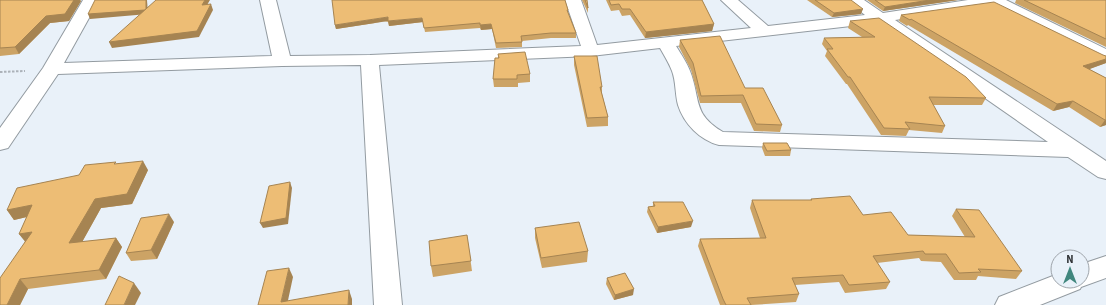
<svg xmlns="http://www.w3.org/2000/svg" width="1106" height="305" viewBox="0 0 1106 305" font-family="'Source Sans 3',sans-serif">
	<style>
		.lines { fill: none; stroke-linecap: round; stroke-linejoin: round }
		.minor-casing { stroke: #939ba1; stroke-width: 2 }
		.path { stroke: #acb2b9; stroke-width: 2; stroke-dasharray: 2.5 1.5; stroke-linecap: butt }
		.minor { fill: #fff; fill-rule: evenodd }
		.wall { fill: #cca365 }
		.shaded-wall { fill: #a68452 }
		.building { fill: #edbd75; stroke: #a68452 }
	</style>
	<rect width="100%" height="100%" fill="#e9f1f9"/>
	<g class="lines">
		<g class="minor-casing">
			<g id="minor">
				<path d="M83 0H99L64 63 272 56 260 0H276L290 56 370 55 581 46 565 0H581L597 45 751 28 721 0H738L768 26 865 15 846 0H864L883 13 968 0H1006L1106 49V61L1100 60 991 6 895 20 1106 161V179L1098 177 1068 157 719 145C700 140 684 124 678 105 675 94 676 81 672 71 669 63 664 55 660 48L591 56 379 65 402 305H374L361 65 282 66 58 74 8 148 0 150V128L43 68ZM877 23 1048 142 723 132C692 114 701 99 690 71 687 63 681 54 676 46Z"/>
				<path d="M1106 256V278L1081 287 1080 289 1040 305H995L999 297 1058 274V281H1082V264Z"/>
			</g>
		</g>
		<path class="path" d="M0 72 25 71"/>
		<use href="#minor" class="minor"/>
	</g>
	<g class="wall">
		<path d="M0 0H80L81 1 69 21 50 23 19 54 0 56Z"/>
		<path d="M582 0H587L588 8V13Z"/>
		<path d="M606 0H702L714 24 712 31 645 38 630 15 622 16 619 10 611 11Z"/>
		<path d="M807 0H851L861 14 832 17Z"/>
		<path d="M867 0H958L883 11Z"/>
		<path d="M1016 0H1106V47L1015 3Z"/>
		<path d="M568 10V13L576 33V38H551L522 41V47L496 48 492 29 481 30 480 28 425 32 423 22 389 26 388 21 336 29 335 25Z"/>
		<path d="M901 15 1103 55 1106 63 1089 69 1106 78V125L1100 127 1069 107 1053 111 908 25 907 26 899 21Z"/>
		<path d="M850 21 986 98 982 105H933L945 126 942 133 909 130 906 136 881 135 847 84H846L825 56 827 51 822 44 824 38 862 37 848 28Z"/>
		<path d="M680 40 745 88 782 125 780 132 754 131 741 103H700L691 70 679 47Z"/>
		<path d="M498 54 530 74V82L518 83V87H494L493 79 498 58Z"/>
		<path d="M574 56 602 87V94L608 117V126L587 127 574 65Z"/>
		<path d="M763 143 791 150 790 156H765L762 148Z"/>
		<path d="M117 164 148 170 132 204 101 208 82 242 116 238 122 247 106 279 28 289 20 305H0L25 241 19 234 27 217 14 220 7 210Z"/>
		<path d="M811 199 863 215 908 235 965 237 952 216 956 209 1022 271 1016 279 978 276 976 280H954L941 262 921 261 919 258 877 263 890 282 886 289 845 293 839 282 795 285 799 294 796 302 751 305H720L698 246 700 239 760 238 750 208 752 200H810Z"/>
		<path d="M653 202 691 227 657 233 647 212 648 207 653 206Z"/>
		<path d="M174 222 157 259 131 261 126 253Z"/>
		<path d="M535 228 588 251 587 262 542 268 535 238Z"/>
		<path d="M467 235 472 271 433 277 431 266Z"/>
		<path d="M607 278 633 295 614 300 606 284Z"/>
	</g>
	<g class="shaded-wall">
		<path d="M74 0H80L81 1 69 21 50 23 19 54 15 47 46 16Z"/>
		<path d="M146 0H147L148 14 90 19 88 14Z"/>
		<path d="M205 0H210L204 10 202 5Z"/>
		<path d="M930 0H958L883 11 885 7Z"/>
		<path d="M211 4 213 10 199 37 112 48 109 42Z"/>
		<path d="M863 9 861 14 832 17 834 13Z"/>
		<path d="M388 17V21L336 29 335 25Z"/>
		<path d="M422 18 423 22 389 26 388 21Z"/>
		<path d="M491 24 492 29 481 30 480 25Z"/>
		<path d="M714 24 712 31 645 38 646 32Z"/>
		<path d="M1106 59V63L1079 73 1083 66Z"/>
		<path d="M1073 101 1069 107 1053 111 1057 104Z"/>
		<path d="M1105 120H1106V125L1100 127Z"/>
		<path d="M143 161 148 170 132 204 101 208 76 253 69 243 95 199Z"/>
		<path d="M290 182 292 188 288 224 263 228 260 223Z"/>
		<path d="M32 205 39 214 14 220 7 210Z"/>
		<path d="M169 214 174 222 157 259 151 250Z"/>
		<path d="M693 221 691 227 657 233 658 227Z"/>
		<path d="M32 232 27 244 19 234Z"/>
		<path d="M116 238 122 247 106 279 99 270Z"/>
		<path d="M289 268 293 277 287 305 281 302Z"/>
		<path d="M20 279 28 289 20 305H7Z"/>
		<path d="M134 283 141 293 135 305H124Z"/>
		<path d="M634 289 633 295 614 300 615 295Z"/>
		<path d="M349 290 352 299V305H348Z"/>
	</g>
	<g class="building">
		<path d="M0 0H74L65 14 46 16 15 47 0 48Z"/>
		<path d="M95 0H146V9L145 10 88 14Z"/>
		<path d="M156 0H205L202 5 211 4 197 31 109 42Z"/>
		<path d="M332 0H565L568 10H567L576 33H551L521 36 522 42 496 43 491 24 480 25V23L424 28 422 18 388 21V17L335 25Z"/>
		<path d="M585 0H587L588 8Z"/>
		<path d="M609 0H702L714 24 646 32 630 9H622L619 4 611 5Z"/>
		<path d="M815 0H851L863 9 834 13Z"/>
		<path d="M875 0H930L885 7Z"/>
		<path d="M1024 0H1106V39Z"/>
		<path d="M994 2 1103 55 1106 56V59L1083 66 1106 78V120H1105L1073 101 1057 104 911 19 910 20 901 15Z"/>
		<path d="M879 18 966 77 986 98 929 97 945 126 905 122 910 129 884 128 850 77H848L827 49H833L824 38 875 37 850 21Z"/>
		<path d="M720 36 745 88H763L782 125 756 124 743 95 701 96 693 63 680 40Z"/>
		<path d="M525 52 530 74 517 75V79H493L495 58H499L498 54Z"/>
		<path d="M574 56H597L602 87H600L608 117 587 118Z"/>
		<path d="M763 143H787L791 150 767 151Z"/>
		<path d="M143 161 127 194 95 199 69 243 116 238 99 270 20 279 7 305H0V278L32 232 19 234 32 205 7 210 17 188 79 175 85 165 116 162 114 164Z"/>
		<path d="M290 182 286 218 260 223 269 186Z"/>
		<path d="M850 196 863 215 891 212 908 235 975 237 956 209 979 210 1022 271 978 269 981 272 959 273 946 254H925L923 251 873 256 890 282 849 285 843 275 792 278 799 294 747 298 751 305H726L723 299 700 239 766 238 752 200H812L811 199Z"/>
		<path d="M653 202H683L693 221 658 227 648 207 655 206Z"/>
		<path d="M169 214 151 250 126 253 141 218Z"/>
		<path d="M579 222 588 251 541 258 535 228Z"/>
		<path d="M467 235 471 261 431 266 429 241Z"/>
		<path d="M289 268 281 302 349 290 348 305H258L267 271Z"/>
		<path d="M625 273 634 289 615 295 607 278Z"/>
		<path d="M119 276 134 283 124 305H105Z"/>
	</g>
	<g transform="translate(1070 269)"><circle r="19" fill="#e9f1f9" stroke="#9fa5ab"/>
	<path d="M0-3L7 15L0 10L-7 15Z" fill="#41877e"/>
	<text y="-6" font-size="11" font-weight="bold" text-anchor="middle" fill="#313437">N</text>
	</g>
</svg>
